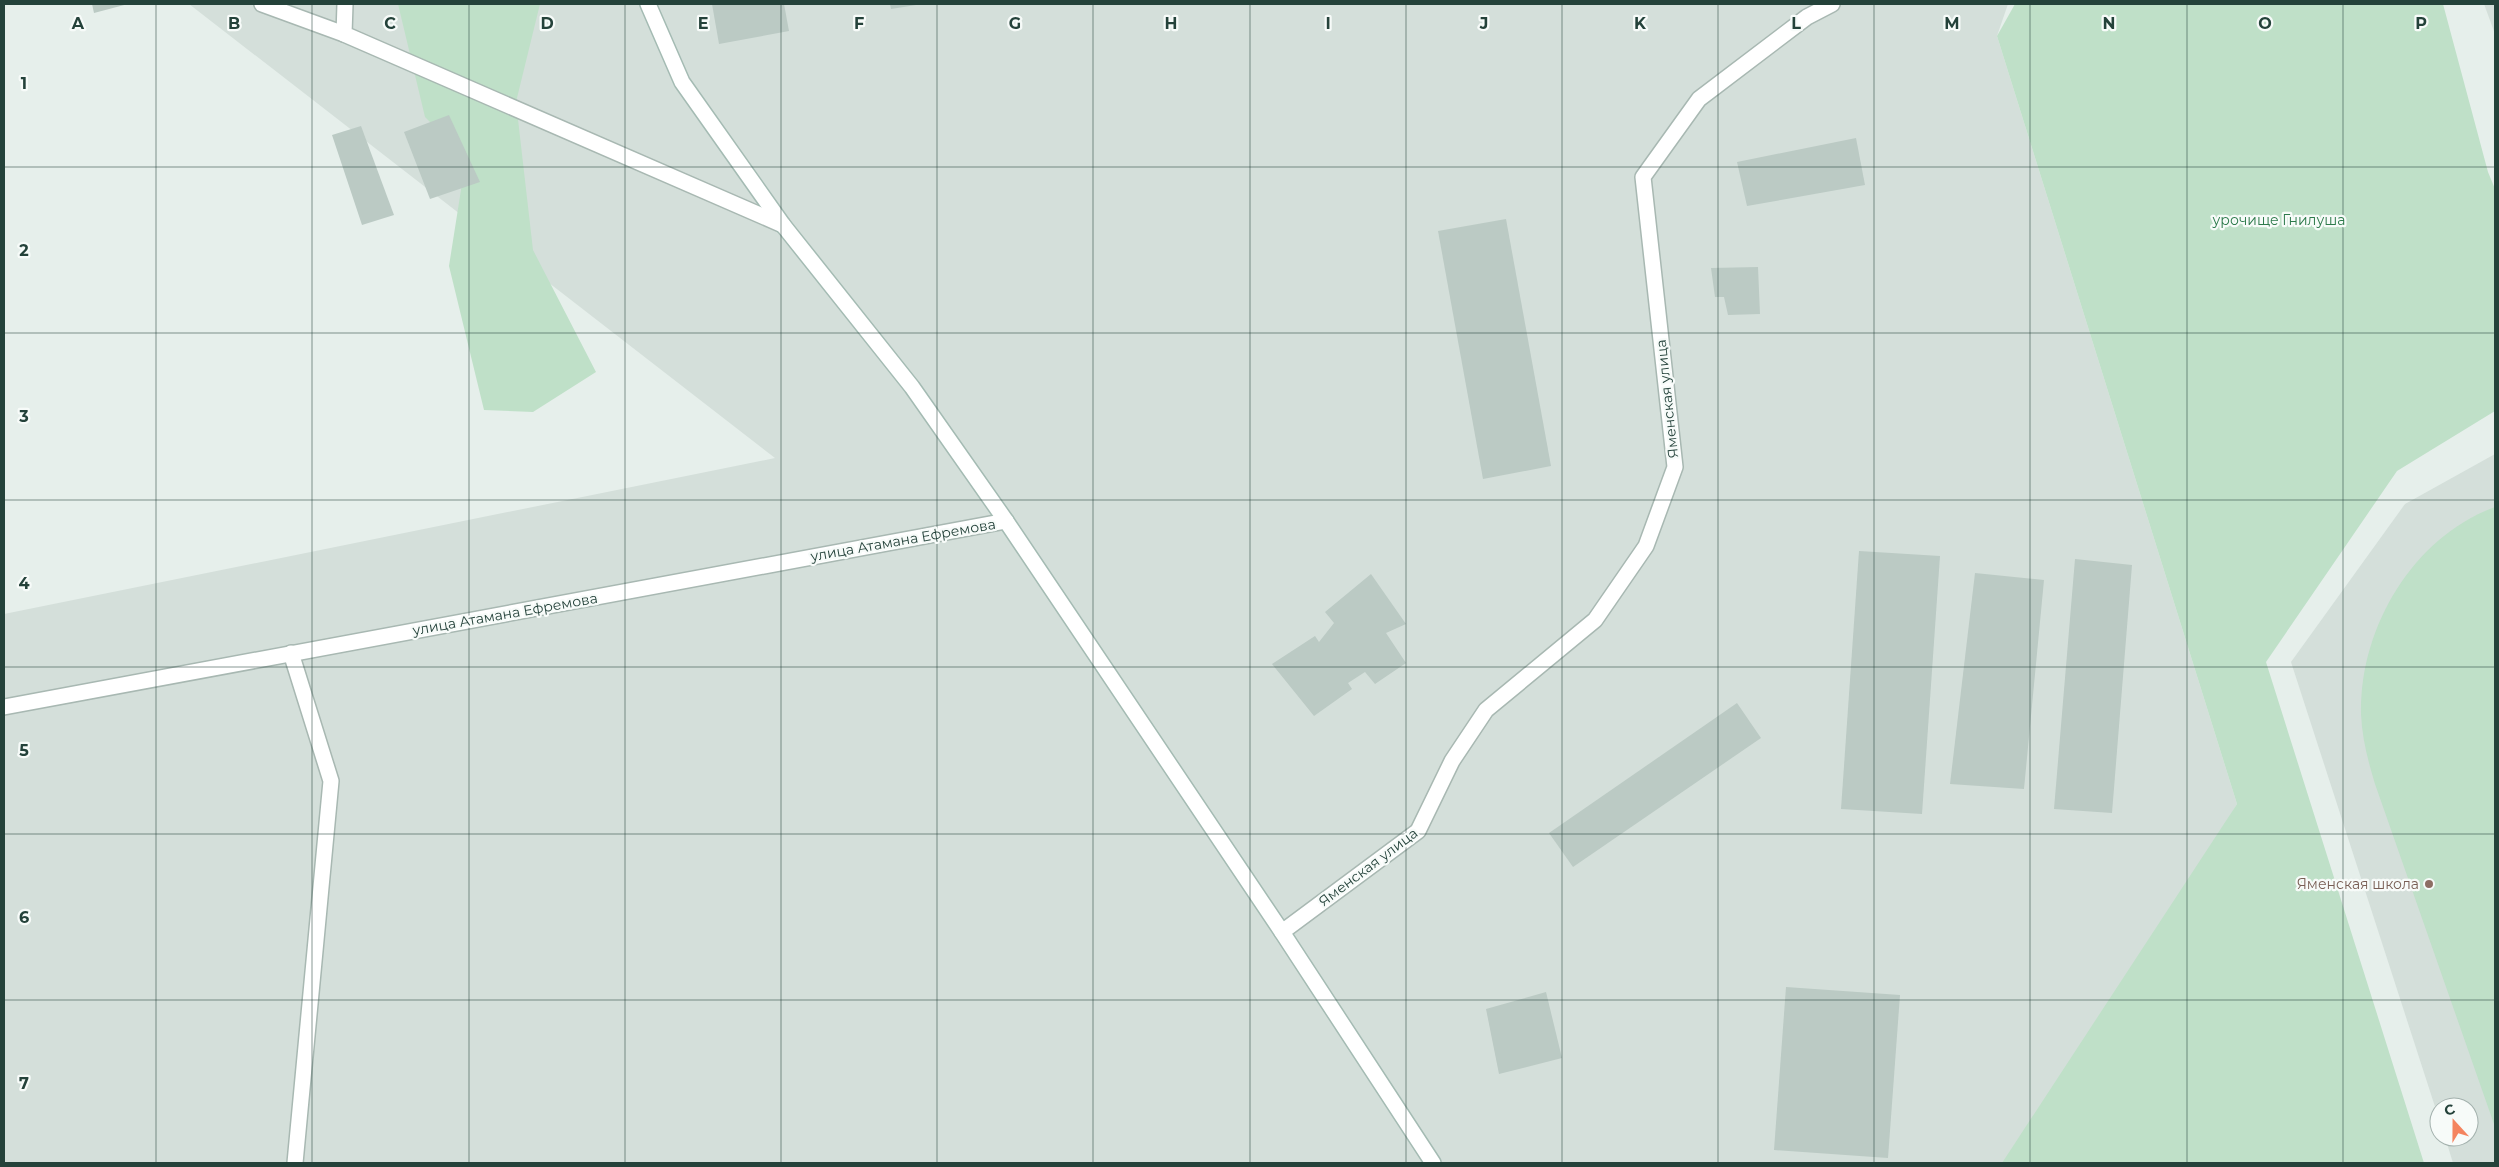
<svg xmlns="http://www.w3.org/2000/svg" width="2499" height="1167" viewBox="0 0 2499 1167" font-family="Montserrat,sans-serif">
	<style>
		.built { fill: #d4dfda }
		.green { fill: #bfe0c8 }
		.building { fill: #bbcac4 }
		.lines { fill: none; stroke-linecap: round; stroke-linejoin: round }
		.lane-casing { stroke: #a8b8b2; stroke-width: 18 }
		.street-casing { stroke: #a8b8b2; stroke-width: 18 }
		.secondary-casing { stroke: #a4bbb3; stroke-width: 18 }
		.lane { stroke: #fff; stroke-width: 15 }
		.street { stroke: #fff; stroke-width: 15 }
		.secondary { stroke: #fff; stroke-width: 15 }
		.grid { fill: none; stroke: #24423a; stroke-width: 1; stroke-opacity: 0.55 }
		.education-dot { fill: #8d6e63; stroke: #f7fbf9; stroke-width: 2 }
		.labels { text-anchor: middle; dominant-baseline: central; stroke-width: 4.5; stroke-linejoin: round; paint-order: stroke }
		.park-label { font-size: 14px; fill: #2d7a4b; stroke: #f7fbf9 }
		.street-label { font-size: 14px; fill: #24423a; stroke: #f7fbf9 }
		.education-label { font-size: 14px; fill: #785e54; stroke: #f7fbf9; text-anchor: end }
		.grid-label { font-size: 16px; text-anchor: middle; font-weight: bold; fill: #24423a; stroke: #f7fbf9; stroke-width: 4.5; stroke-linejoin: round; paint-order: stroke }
	</style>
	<rect width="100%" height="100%" fill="#e6efeb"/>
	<g class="built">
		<path d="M189 4H2008L1997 36 2237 804 2022 1163H4V614L775 458Z"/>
		<path d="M2484 4H2495V34Z"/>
		<path d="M2495 454V1163H2453L2445 1137H2469V1107H2439V1119L2291 662 2405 504Z"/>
	</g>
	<g class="green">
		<path d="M398 4H540L516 102 533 250 596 372 533 412 484 410 449 266 466 158 425 117Z"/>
		<path d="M2015 4H2443L2488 172 2495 189V411L2397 471 2266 662 2424 1163H2002L2237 804 1997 36Z"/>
		<path d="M2495 507V1127L2375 784C2368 761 2362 738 2361 714 2359 628 2413 537 2495 507Z"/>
	</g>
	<g class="building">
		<path d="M92 4H128L94 13Z"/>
		<path d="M712 4H784L789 31 719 44Z"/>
		<path d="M890 4H916V5L891 9Z"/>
		<path d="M449 115 480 182 430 199 404 132Z"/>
		<path d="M361 126 394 215 362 225 332 135Z"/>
		<path d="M1856 138 1865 185 1747 206 1737 162Z"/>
		<path d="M1506 219 1551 466 1483 479 1438 231Z"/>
		<path d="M1758 267 1760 314 1728 315 1724 297H1715L1711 268Z"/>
		<path d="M1859 551 1940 556 1922 814 1841 809Z"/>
		<path d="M2075 559 2132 565 2112 813 2054 809Z"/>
		<path d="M1975 573 2044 580 2024 789 1950 784Z"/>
		<path d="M1371 574 1406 624 1386 633 1406 663 1375 684 1365 672 1348 683 1352 689 1314 716 1272 664 1315 636 1319 642 1334 623 1325 612Z"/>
		<path d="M1737 703 1761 738 1573 867 1549 833Z"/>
		<path d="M1786 987 1900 995 1888 1158 1774 1150Z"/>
		<path d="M1546 992 1562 1058 1499 1074 1486 1009Z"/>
	</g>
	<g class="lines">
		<g class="lane-casing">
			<g id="lane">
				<path d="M262 4 344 34"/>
				<path d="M345 4 344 34 783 225"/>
				<path d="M291 653 331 781 295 1163"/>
			</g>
		</g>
		<g class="street-casing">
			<g id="street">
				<path d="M4 707 1006 521"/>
				<path d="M1282 932 1418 831 1452 761 1486 710 1595 620 1646 546 1675 467 1643 177 1699 99 1807 17 1832 4"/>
			</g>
		</g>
		<g class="secondary-casing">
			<path id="secondary" d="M648 4 682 82 783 225 912 387 1006 521 1282 932 1433 1163"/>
		</g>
		<use href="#lane" class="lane"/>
		<use href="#street" class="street"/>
		<use href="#secondary" class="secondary"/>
	</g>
	<path class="grid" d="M156 4V1163M312 4V1163M469 4V1163M625 4V1163M781 4V1163M937 4V1163M1093 4V1163M1250 4V1163M1406 4V1163M1562 4V1163M1718 4V1163M1874 4V1163M2030 4V1163M2187 4V1163M2343 4V1163M4 167H2495M4 333H2495M4 500H2495M4 667H2495M4 834H2495M4 1000H2495"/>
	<circle class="education-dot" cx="2429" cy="884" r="5"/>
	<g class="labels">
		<g class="park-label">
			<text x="2279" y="220">урочище Гнилуша</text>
		</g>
		<g class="street-label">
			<text transform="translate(1667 399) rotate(-96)">Яменская улица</text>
			<text transform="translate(903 540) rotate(-10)">улица Атамана Ефремова</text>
			<text transform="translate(505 614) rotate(-10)">улица Атамана Ефремова</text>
			<text transform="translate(1368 867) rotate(-37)">Яменская улица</text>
		</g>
		<g class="education-label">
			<text x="2419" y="884">Яменская школа</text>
		</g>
	</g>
	<g class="grid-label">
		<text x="78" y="29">A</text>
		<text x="234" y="29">B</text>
		<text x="390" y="29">C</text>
		<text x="547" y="29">D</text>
		<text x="703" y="29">E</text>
		<text x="859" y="29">F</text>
		<text x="1015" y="29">G</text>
		<text x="1171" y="29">H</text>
		<text x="1328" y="29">I</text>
		<text x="1484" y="29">J</text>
		<text x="1640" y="29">K</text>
		<text x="1796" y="29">L</text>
		<text x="1952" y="29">M</text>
		<text x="2109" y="29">N</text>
		<text x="2265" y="29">O</text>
		<text x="2421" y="29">P</text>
		<text x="24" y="89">1</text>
		<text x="24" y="256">2</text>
		<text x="24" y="422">3</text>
		<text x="24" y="589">4</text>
		<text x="24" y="756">5</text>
		<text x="24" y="923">6</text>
		<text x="24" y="1089">7</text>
	</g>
	<rect width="2499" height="1167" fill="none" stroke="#24423a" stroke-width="10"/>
	<g transform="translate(2454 1122) rotate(339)"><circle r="24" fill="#f7fbf9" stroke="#a3b1ad"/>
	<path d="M0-4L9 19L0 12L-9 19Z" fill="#f4845f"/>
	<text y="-8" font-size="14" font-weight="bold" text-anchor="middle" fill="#24423a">С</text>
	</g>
</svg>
